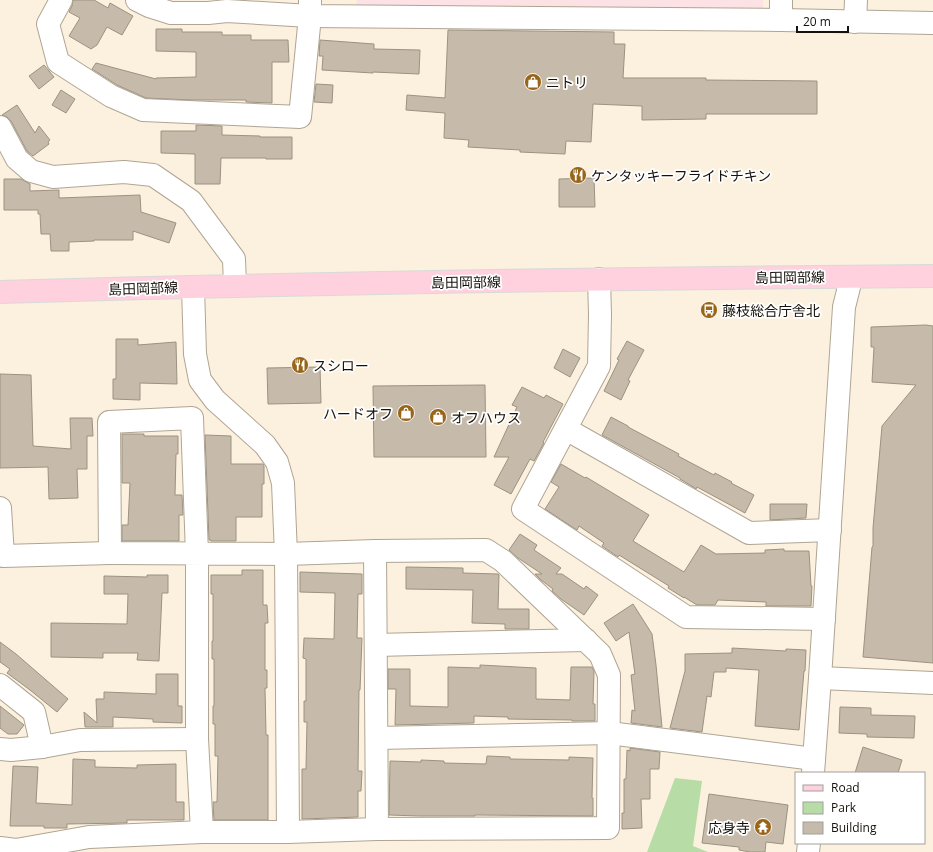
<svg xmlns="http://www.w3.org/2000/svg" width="933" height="852" viewBox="0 0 933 852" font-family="'Open Sans','Noto Sans JP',sans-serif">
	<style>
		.education { fill: #fce1e5 }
		.green { fill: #b8dca5 }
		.building { fill: #c6bbaa; stroke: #9c9281 }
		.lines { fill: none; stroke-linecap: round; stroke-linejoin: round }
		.minor-casing { stroke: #b0a594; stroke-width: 24 }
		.major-casing { stroke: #dad9d8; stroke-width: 24 }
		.minor { stroke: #fff; stroke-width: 22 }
		.major { stroke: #ffd0dd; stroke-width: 22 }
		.labels { text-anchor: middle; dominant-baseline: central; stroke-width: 3.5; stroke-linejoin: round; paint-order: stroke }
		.poi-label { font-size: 14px; fill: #15110b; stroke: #fff; text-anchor: start }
		.street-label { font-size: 14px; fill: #15110b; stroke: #fff }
	</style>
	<rect width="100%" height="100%" fill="#fcf1df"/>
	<path class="education" d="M357 0H763V9L356 8Z"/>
	<path class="green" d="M675 778 702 781 693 846 708 852H647Z"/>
	<g class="building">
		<path d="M73 0H94L108 8 110 3 133 16 122 35 107 27 97 45 91 49 69 36 80 18 69 12 72 6Z"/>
		<path d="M156 29H182V32H222V35H251V40H288L289 62H272V103L246 102V100H191L146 98 117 85 92 69 96 63 156 79V78L196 77V52L156 51Z"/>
		<path d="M448 30 614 32V44H625L623 78H706V80L817 81V114H706V119L642 120V106L593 104 591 142 566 141 565 154 520 152V150L468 147 469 140 444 138 445 113 406 110 407 95 445 98Z"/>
		<path d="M320 40 374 44V49L420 50 419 74 373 72V73L322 70 323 56H319Z"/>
		<path d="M44 65 54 77 39 89 29 76Z"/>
		<path d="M316 84 333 85 332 103 314 102Z"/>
		<path d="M61 90 75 99 66 113 52 105Z"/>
		<path d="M17 105 35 133 39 126 50 140 48 142 49 144 33 156 27 151 11 121 7 117 2 115Z"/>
		<path d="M196 125 222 126V135L260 136V137H292V159H266V158H221L220 184H195V154L161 153V131H196Z"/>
		<path d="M594 178 595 207H559V179Z"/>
		<path d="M4 179H21L30 184V191L59 190V198L140 195 141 212 176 223 169 243 133 231V240H94V241L69 242V251H51L50 234H41L40 214H38V210H4Z"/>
		<path d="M926 325 933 326V663L863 657 872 547 873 546V528L882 426 916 385 872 382 874 347H871V327Z"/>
		<path d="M116 339H138V345L176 342 177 384 140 383V400L113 399V379H116Z"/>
		<path d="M627 341 644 350 628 380 630 381 621 400 604 391 619 360 617 359Z"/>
		<path d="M563 349 580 358 570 377 554 368Z"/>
		<path d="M320 367 321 403 268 404 267 368Z"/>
		<path d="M0 374 31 375 33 446 71 449 70 418H92L93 436H87V469H77L78 498 49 499 48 467 0 468Z"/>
		<path d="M485 385 486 457H374L373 386Z"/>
		<path d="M522 387 544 398 546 395 563 404 543 442 544 443 534 461 530 459 511 494 494 485 509 457H494L517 407 512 405Z"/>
		<path d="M611 417 628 426V427L679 454 678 456 714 475 715 473 732 482 731 483 754 495 745 513 697 487 696 489 695 488 680 479V478L602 435Z"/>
		<path d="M122 434H144V436H178V454H176L175 495H182L183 515H179V541H122V525H128L130 483H122Z"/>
		<path d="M205 435 231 436V464H263L264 466V484H262V517H236V541H211V540H209Z"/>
		<path d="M561 464 585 478 586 477 649 515 633 541 684 572 701 545 716 554 765 553V550L784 549V551H809L811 586H812L811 606H766V602L718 600 715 605H697L684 597V598L668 588 669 586 619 555 618 557 602 546 604 543 579 526 577 530 545 509 559 487 551 482Z"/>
		<path d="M770 504H807L806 518 770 520Z"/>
		<path d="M520 534 537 545 534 550 561 568 556 574H562L584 589 586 586 598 595 584 615 561 599 552 591 553 589 541 580 535 574H542L518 558 509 550Z"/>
		<path d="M406 567 463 568V573L498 574 499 575 498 609H529V629H505V624L472 623 473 590 406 589Z"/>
		<path d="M242 570H263V605H267L268 623H265V670H267V688H265L266 735H268V820H214L213 802H217L218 756H215V724H213V706H214V659H212V641H213V594H211V575H242Z"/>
		<path d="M300 572 362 574V594H358L357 638H362L360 690H359L358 771H362L361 791H358V817L302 819V769H306L307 722H304V701H306V659L303 658 304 638 334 639 335 593 300 592Z"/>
		<path d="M147 575H168V593H162L159 661 137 660 138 653H103V658L51 657V623L127 624 128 594H104V576L147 577Z"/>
		<path d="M633 604 652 634 656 665 662 727 631 723 632 710 635 711 631 675 635 674 629 632 616 641 604 623Z"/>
		<path d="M0 642 16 654 68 699 57 712 30 690 7 673 10 669 0 662Z"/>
		<path d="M732 648 786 651V649L806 650 805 671H804L799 730 755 726 759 670H758L726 668V672H714L711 697 707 696 702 732 670 728 685 671V654L732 653Z"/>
		<path d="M480 665 536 668V699L570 700 571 667H592L594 671 593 704H595V721H572V720L508 719V717L474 716V723L395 725 396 689H388V669H410V706L448 707V667L480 668Z"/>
		<path d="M156 674H178V706H182V723L153 722V719L113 717V727H85L84 712 97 723 96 699H104V692L156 694Z"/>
		<path d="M0 706 24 725 17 734H8L0 728Z"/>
		<path d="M840 707 871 708V715L915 716 914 738 867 737V734L839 733Z"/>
		<path d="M863 747 902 760 898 773H855Z"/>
		<path d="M630 748 660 752 659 769H650V799H641L642 828 622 829V813H624V779H626L627 750 630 751Z"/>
		<path d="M487 756 510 757V759L569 760V757L593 758 592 798H593V816L475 815V816H420L389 815 390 761 421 762V760L444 761V763L486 764Z"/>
		<path d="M73 759 95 760V767L137 768V765L176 764V802H184V820H127V823L67 824V828H44V826H10L13 766 38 767 36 803 72 805Z"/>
		<path d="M709 794 788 805 783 844 766 842 765 852H750L739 850V847L702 843Z"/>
	</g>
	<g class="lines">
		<g class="minor-casing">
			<g id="minor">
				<path d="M61 0 48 24 58 62 111 96 143 110 300 117 310 16V0"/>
				<path d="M137 0 149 6 171 13H208L227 11 310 16 781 20 933 23"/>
				<path d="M781 20V0"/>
				<path d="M855 22 856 0"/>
				<path d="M0 127 17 159 31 171 53 177 124 172 153 175 191 201 234 259 235 286"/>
				<path d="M599 279 600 314 599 366 523 509 686 617 824 619"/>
				<path d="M193 287 195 354 200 380 215 400 265 445 277 462 283 483 286 554 288 832"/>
				<path d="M566 429 749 533 830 530"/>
				<path d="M0 508 3 556 110 553"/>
				<path d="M375 551 377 829"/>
				<path d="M376 645 586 640"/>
				<path d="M820 678 933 683"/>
				<path d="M0 685 34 712 42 747"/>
				<path d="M377 738 609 733 814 759"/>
				<path d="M0 749 11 750 42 747 80 740 197 739"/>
				<path d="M813 773 820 678 844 307 850 283 849 277"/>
				<path d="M0 848 16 850 89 837 202 832H288L377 829 608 828 609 675 600 654 503 561 486 550 375 551 286 554 110 553 109 422 192 418 197 554V739L202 832"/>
				<path d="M808 852 809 843"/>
			</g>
		</g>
		<g class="major-casing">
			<path id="major" d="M0 292C311 283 622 278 933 276"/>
		</g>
		<use href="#minor" class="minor"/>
		<use href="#major" class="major"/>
	</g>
	<defs>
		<g id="shop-disc" transform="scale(0.9)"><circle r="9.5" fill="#986519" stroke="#fff"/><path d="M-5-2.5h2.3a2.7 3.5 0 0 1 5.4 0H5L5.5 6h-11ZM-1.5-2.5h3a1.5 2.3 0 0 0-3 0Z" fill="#fff"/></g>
		<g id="restaurant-disc" transform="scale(0.9)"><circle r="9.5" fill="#986519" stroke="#fff"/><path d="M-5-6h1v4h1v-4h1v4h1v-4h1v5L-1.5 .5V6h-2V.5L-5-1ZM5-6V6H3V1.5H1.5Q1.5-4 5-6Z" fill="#fff"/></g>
		<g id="bus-disc" transform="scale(0.9)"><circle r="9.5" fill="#986519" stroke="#fff"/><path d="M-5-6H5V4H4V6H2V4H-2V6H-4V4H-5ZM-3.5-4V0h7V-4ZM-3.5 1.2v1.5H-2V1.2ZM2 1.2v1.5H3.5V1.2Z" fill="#fff"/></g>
		<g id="temple-disc" transform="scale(0.9)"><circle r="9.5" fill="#986519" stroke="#fff"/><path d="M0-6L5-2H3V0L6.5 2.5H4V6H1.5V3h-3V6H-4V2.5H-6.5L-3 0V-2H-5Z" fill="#fff"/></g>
	</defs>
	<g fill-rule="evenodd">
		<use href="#shop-disc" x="533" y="82"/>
		<use href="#restaurant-disc" x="578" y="175"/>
		<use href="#bus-disc" x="709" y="310"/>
		<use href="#restaurant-disc" x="300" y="365"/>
		<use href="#shop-disc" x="406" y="413"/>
		<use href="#shop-disc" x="438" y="417"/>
		<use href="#temple-disc" x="763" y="827"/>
	</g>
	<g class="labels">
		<g class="poi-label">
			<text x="546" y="82">ニトリ</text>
			<text x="591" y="175">ケンタッキーフライドチキン</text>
			<text x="722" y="310">藤枝総合庁舎北</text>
			<text x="313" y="365">スシロー</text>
			<text x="393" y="413" text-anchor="end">ハードオフ</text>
			<text x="451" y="417">オフハウス</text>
			<text x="750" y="827" text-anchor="end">応身寺</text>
		</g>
		<g class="street-label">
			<text transform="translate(790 277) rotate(-1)">島田岡部線</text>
			<text transform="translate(466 282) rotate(-1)">島田岡部線</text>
			<text transform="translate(143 288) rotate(-2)">島田岡部線</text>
		</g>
	</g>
	<rect x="795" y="772" width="130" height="72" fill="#ffffff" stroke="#a1a09d"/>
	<rect x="803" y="785" width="20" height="6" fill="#ffd0dd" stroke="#a1a09d"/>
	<text x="831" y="792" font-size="12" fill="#15110b">Road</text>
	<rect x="803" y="802" width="20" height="12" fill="#b8dca5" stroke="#a1a09d"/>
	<text x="831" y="812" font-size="12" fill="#15110b">Park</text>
	<rect x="803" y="822" width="20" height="12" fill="#c6bbaa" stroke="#a1a09d"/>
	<text x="831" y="832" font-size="12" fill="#15110b">Building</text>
	<path d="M797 26v6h51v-6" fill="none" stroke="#15110b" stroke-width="2"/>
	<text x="803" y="26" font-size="12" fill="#15110b" stroke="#ffffff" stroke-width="3" paint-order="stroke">20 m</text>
</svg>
